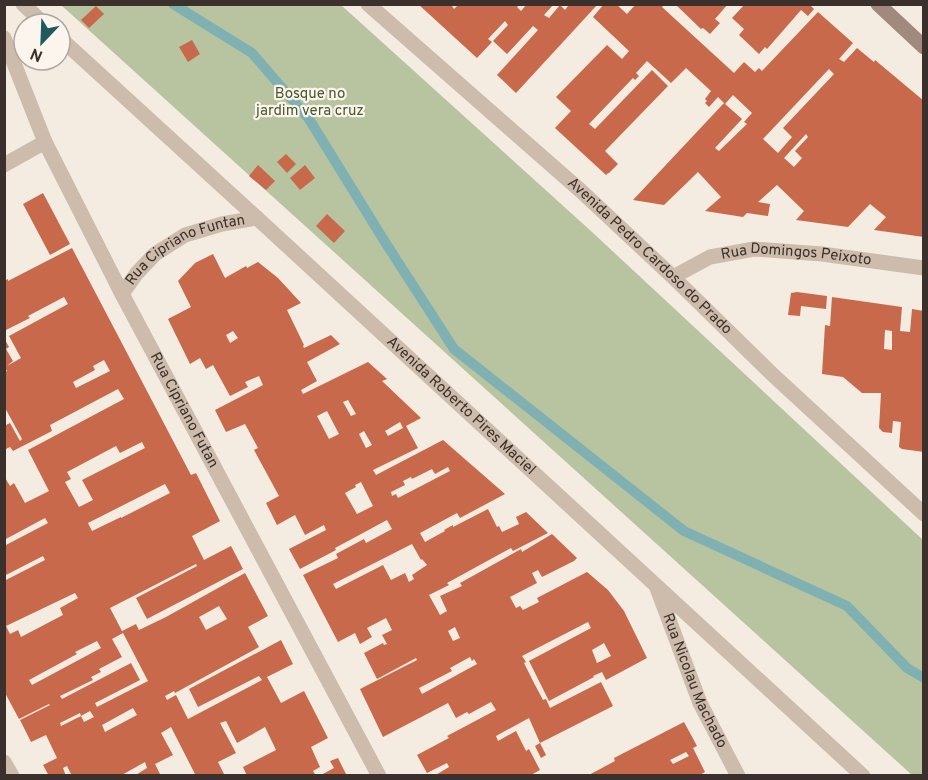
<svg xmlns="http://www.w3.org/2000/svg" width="928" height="780" viewBox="0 0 928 780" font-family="Overpass,sans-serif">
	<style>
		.green { fill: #b8c4a0 }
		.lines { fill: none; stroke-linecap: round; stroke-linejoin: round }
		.stream { stroke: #7fb0b2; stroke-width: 10 }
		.building { fill: #c8694b; fill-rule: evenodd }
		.street { stroke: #cdbbac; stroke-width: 15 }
		.secondary { stroke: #a18a7d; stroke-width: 15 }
		.labels { text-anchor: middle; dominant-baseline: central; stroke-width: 4.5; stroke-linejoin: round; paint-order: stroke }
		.park-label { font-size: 15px; fill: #4a5a2e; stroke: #fbf5ee }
		.street-label { font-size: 15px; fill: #3b302b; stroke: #fbf5ee }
	</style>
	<rect width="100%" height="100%" fill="#f4ebe1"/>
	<path class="green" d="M61 5H341L592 232 923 540V775H912Z"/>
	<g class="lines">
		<path class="stream" d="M173 4 252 53 309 119 385 242 454 349 684 531 847 606 907 668 924 678"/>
	</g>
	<g class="building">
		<path d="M418 4H453L452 6 454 9 459 4H520L517 7 521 11 527 4H554L544 15 549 18 560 5 565 10 568 6 567 4H598L516 93 497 75 538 30 533 26 507 54 493 41 508 25 505 21 488 39 492 42 477 58Z"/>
		<path d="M604 4H616L627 14 636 4H665L662 7 734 73 744 62 755 72 759 68 762 71 818 12 853 43 839 59 844 62 857 48 874 62 875 60 924 101V237L874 230 886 217 870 204 848 227 796 220 804 211 777 185 758 202 770 204 768 216 747 213 743 217 705 211 721 197 698 172 664 205 633 200 724 103 742 119 715 148 719 151 747 124 744 122 752 113 733 95 725 104 718 97 709 107 705 103 707 101 705 99 711 91 686 68 671 83 647 61 636 73 639 76 635 80 633 78 589 124 595 129 652 70 668 86 605 151 618 164 609 173H608L606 175 555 128 571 111 556 97 607 45 622 59 629 51 593 17ZM829 69 834 74 783 128 792 137 778 153 763 139ZM806 134 808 137 795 151 802 158 794 167 784 158Z"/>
		<path d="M675 4H728L715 19 720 23 710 34 703 28 701 29Z"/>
		<path d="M745 4H809L814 9 808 16 801 10 767 49 765 47 759 54 739 35 744 29 732 18Z"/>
		<path d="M96 6 104 14 89 28 81 20Z"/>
		<path d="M192 40 200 54 188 62 179 47Z"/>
		<path d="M286 154 296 164 287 173 277 162Z"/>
		<path d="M258 165 275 181 266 190 249 176Z"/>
		<path d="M305 165 315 178 300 190 290 178Z"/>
		<path d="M43 193 70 244 50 255 23 204Z"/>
		<path d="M327 214 345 231 334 243 316 226Z"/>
		<path d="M72 248 191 475 196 473 220 521 192 536 204 560 231 546 243 569 147 619 136 598 197 566 196 564 110 608 123 633 112 639 122 657 99 669 101 672 91 677 93 680 60 696 62 699 131 663 140 680 95 703 97 707 148 681 122 631 136 624 139 630 166 617 245 573 268 616 248 627 259 647 175 693 174 691 165 696 167 700 176 695 188 719 262 680 259 676 198 707 189 689 281 640 293 664 267 677 281 703 304 691 328 738 311 747 320 767 313 771 316 776H307L306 774 304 776H247L243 767 276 750 265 727 237 743 226 721 220 723 236 753 218 762 225 776H196L171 727 161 733 173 755 155 764 161 776H134L147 768 145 762 120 776H72L67 766 63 768 66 776H49L43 765 57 758 46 735 31 742 20 720 50 705 49 704 19 719 4 691V581L45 560 43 556 4 576V546L48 523 45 518 4 540V476L10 486 14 483 25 503 49 491 28 450 124 399 118 389 50 425 52 431 13 451 10 447 4 450V426L10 423 20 441 22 439 4 406V372L7 371 4 367V338L9 347 6 349 13 361 7 366 21 358 9 336 68 304 64 297 28 316 30 318 4 331V281L8 279V281ZM104 360 110 371 76 388 73 382 95 370 93 366ZM142 442 145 448 82 480 93 500 79 507 65 482 71 479 67 472 116 446 120 453ZM165 484 170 493 121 518V517L92 531 88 523ZM75 593 78 598 60 608 63 615 21 637 18 630 10 634 6 626ZM219 606 227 619 206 630 199 617ZM97 641 101 648 32 685 29 680 77 654 75 652ZM133 708 137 715 105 732 102 725ZM90 711 94 717 84 722 81 716 61 726 60 723 80 713 81 716Z"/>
		<path d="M213 254 225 278 246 266 247 268 258 262 278 278 301 303 287 310 304 345 303 346 304 348 331 335 340 344 307 362 317 381 301 390 303 394 368 362 387 379 382 381 421 418 406 426 418 448 373 470 376 475 443 440 505 494 460 518 457 513 420 533 425 542 445 531 444 530 453 525V527L488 509 497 527 499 526 502 532 519 524 516 517 526 512 548 533 513 551 511 548 447 583 449 585 429 595 440 615 447 611 440 596 462 586 460 583 521 549 522 552 552 534 577 558 574 561 542 577 538 570 532 573 537 583 510 597 516 608 520 606 523 610 539 602 537 598 587 572 608 590 624 611 647 658 606 680 602 672 593 676 594 677 549 701 529 661 591 628 588 622 522 656 526 662 524 663 534 683 543 700 546 699 550 708 601 682 613 706 540 743 546 755 541 758 535 746 540 743 529 718 496 736 498 741 516 731 526 751 529 749 540 770 529 776H434L449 767 447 763 427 773 417 755 449 738 447 736 496 710 491 702 469 714 467 712 456 718 448 703 383 737 360 689 417 660 416 658 377 679 364 653 383 643 384 645 387 644 382 635 392 630 386 618 367 628 372 637 360 644 355 633 338 642 303 575 338 558 336 554 364 539 366 543 392 529 387 520 335 548 336 550 300 569 289 549 326 530 324 525 305 535 295 515 277 525 266 503 279 496 254 450 258 448 245 424 226 432 215 410 263 385 259 376 245 382 248 387 230 396 213 365 206 369 200 358 190 364 168 319 191 307 178 281 195 263ZM233 331 238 338 230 343 226 335ZM348 400 356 414 351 416 343 402ZM327 411 339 434 329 439 317 416ZM400 422 403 428 388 436 385 431ZM364 431 372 445 366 448 359 434ZM448 467 450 471 398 498 396 494 392 496 391 492 405 485 403 481 411 477 412 479 432 469 435 474ZM361 482 373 506 357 514 345 493 356 487 355 485ZM412 544 421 560 422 559 427 565 412 575 414 579 409 582 405 573 391 580 383 565 336 589 333 584ZM455 627 460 638 453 641 448 631ZM604 643 611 656 597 663 592 650ZM470 657 472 661 474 659 477 664 422 694 419 688 452 671 450 668Z"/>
		<path d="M797 292 827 296 826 309 801 306 800 316 788 315 791 293Z"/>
		<path d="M832 297 902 307 900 331 910 332 912 309 924 311V452L902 449 899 447 901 422 893 421 892 433 883 432 879 428 881 393H862L843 377 822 374 825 325 830 326ZM885 330 892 331V350L884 349Z"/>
		<path d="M684 722 697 746 693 748 705 772 698 776H587L615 761 614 758ZM686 752 689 756 673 764 670 760Z"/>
		<path d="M338 758 347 776H319L334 768 330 761Z"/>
	</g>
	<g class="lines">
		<g class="street">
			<path d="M23 4 44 24"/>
			<path id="s1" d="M368 4 581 191 673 277 773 375 924 514"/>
			<path id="s2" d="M4 38 45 142 122 294 379 776"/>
			<path id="s3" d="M60 38 257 218 863 776"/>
			<path d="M4 165 45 142"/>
			<path id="s4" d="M673 277 710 257 754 249 822 254 924 268"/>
			<path id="s5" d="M122 294 137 273 155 254 185 235 222 224 257 218"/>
			<path id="s6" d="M657 588 700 703 738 776"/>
			<path d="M4 762 12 776"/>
		</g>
		<path class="secondary" d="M878 4 924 47"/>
	</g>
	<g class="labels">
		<g class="park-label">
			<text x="310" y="94">Bosque no<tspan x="310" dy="17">jardim vera cruz</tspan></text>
		</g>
		<g class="street-label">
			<text stroke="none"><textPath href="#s5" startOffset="81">Rua Cipriano Funtan</textPath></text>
			<text stroke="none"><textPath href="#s1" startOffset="378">Avenida Pedro Cardoso do Prado</textPath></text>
			<text stroke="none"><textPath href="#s4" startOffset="129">Rua Domingos Peixoto</textPath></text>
			<text stroke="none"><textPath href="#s3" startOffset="544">Avenida Roberto Pires Maciel</textPath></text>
			<text stroke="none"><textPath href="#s2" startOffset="414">Rua Cipriano Futan</textPath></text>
			<text stroke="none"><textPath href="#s6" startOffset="100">Rua Nicolau Machado</textPath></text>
		</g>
	</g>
	<rect width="928" height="780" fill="none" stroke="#3b302b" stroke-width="12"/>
	<g transform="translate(42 42) rotate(203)"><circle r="28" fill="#fbf5ee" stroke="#aea6a0" stroke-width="1.5"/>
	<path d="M0-4.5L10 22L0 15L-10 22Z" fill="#1f5a5e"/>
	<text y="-9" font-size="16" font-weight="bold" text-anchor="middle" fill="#3b302b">N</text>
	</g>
</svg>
